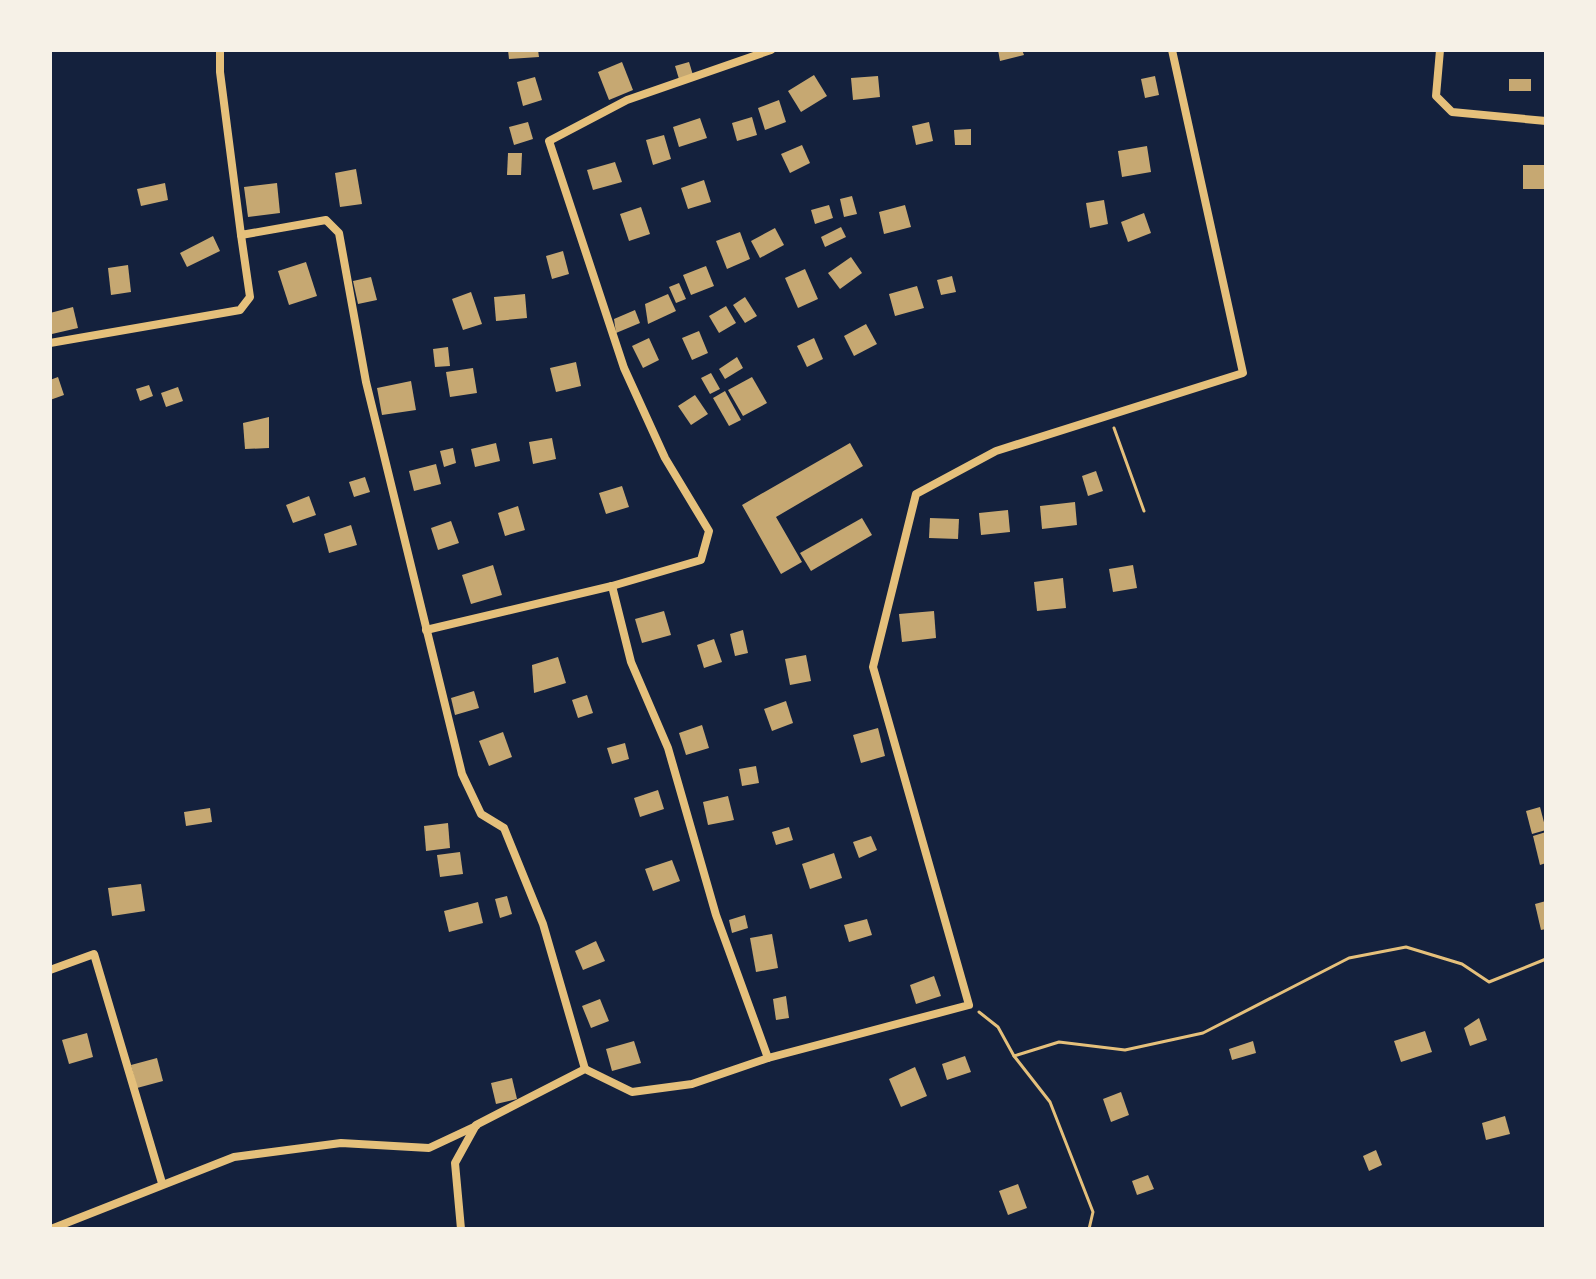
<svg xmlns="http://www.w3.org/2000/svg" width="1596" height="1279" viewBox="0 0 1596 1279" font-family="Figtree,sans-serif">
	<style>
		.building { fill: #c6a872 }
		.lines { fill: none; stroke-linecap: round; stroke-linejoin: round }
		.path { stroke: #e5c07b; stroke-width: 3 }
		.minor { stroke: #e5c07b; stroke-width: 8 }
	</style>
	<rect width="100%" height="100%" fill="#14213d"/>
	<g class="building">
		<path d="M508 50H538L539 57 509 59Z"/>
		<path d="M998 50H1022L1024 55 1000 61Z"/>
		<path d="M622 62 633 90 609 100 598 72Z"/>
		<path d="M689 62 693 75 679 79 675 66Z"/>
		<path d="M814 75 827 96 801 112 788 91Z"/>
		<path d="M878 76 880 97 853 100 851 78Z"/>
		<path d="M1155 76 1159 95 1145 98 1141 79Z"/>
		<path d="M535 77 542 100 523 106 517 82Z"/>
		<rect x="1509" y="79" width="22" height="12"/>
		<path d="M779 100 786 122 765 130 758 108Z"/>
		<path d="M752 117 757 135 737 141 732 123Z"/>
		<path d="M700 118 707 138 679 147 673 127Z"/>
		<path d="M528 122 533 139 514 145 509 127Z"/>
		<path d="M929 122 933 141 916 145 912 126Z"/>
		<path d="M971 129V145H955L954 130Z"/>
		<path d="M664 135 671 159 653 165 646 140Z"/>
		<path d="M802 145 810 163 790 173 781 154Z"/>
		<path d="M1147 146 1151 172 1122 177 1118 151Z"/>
		<path d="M508 153H522L521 175H507Z"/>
		<path d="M615 162 622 182 593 190 587 170Z"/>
		<rect x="1523" y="165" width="23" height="24"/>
		<path d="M356 169 362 204 340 207 335 173Z"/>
		<path d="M704 180 711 202 688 209 681 188Z"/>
		<path d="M165 183 168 200 141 206 137 189Z"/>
		<path d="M277 183 280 213 248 217 244 187Z"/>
		<path d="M852 196 857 214 844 217 840 199Z"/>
		<path d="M1104 200 1108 224 1090 228 1086 203Z"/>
		<path d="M829 205 833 218 815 224 811 210Z"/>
		<path d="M905 205 911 227 884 234 879 212Z"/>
		<path d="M641 207 650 234 629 241 620 214Z"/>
		<path d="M1144 213 1151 233 1128 242 1121 222Z"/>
		<path d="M841 227 846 237 825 247 821 237Z"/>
		<path d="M775 228 784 245 760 258 751 241Z"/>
		<path d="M740 232 750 259 727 269 716 241Z"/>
		<path d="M213 236 220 251 187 267 180 253Z"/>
		<path d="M563 251 569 274 552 279 546 256Z"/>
		<path d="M851 257 862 273 840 289 828 273Z"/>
		<path d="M306 262 317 296 289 305 278 271Z"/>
		<path d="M128 265 131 292 111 295 108 268Z"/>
		<path d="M706 266 714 286 691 295 683 275Z"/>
		<path d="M805 269 818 299 798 308 785 278Z"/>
		<path d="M952 276 956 292 941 295 937 280Z"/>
		<path d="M371 277 377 300 358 304 353 281Z"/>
		<path d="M679 283 686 299 676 303 669 287Z"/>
		<path d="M917 286 924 308 895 316 889 294Z"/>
		<path d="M471 292 482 324 463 330 452 299Z"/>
		<path d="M525 294 527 318 496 321 494 297Z"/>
		<path d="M668 294 676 311 648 324 645 304Z"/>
		<path d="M745 297 757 316 745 323 733 305Z"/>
		<path d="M726 306 736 323 719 333 709 316Z"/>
		<path d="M73 307 78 328 52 334 50 313Z"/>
		<path d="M635 310 640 323 616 333 614 319Z"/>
		<path d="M866 324 877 344 854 356 844 336Z"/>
		<path d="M699 331 708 353 692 360 682 338Z"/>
		<path d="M649 338 659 360 643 368 632 346Z"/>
		<path d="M814 338 823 359 807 367 797 346Z"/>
		<path d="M448 347 450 366 435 367 433 349Z"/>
		<path d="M737 357 743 368 725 379 719 369Z"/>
		<path d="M576 362 581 386 556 392 550 368Z"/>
		<path d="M473 368 477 393 450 397 446 372Z"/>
		<path d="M711 373 720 389 710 394 701 378Z"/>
		<path d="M58 377 64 395 50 400V380Z"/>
		<path d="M752 377 767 403 743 416 728 390Z"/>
		<path d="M411 381 416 410 382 415 377 388Z"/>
		<path d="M149 385 153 396 140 401 136 389Z"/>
		<path d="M178 387 183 401 166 407 161 393Z"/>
		<path d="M725 391 741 420 729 426 713 398Z"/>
		<path d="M695 395 708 414 691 425 678 406Z"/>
		<path d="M269 417V448L245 449 243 423Z"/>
		<path d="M552 438 556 459 533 464 529 442Z"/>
		<path d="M496 443 500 461 475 467 471 449Z"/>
		<path d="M850 443 863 466 776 517 802 562 781 574 742 505Z"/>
		<path d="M453 448 456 463 444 467 440 451Z"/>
		<path d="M436 464 441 484 414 491 409 471Z"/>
		<path d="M1096 471 1103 491 1088 496 1082 476Z"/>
		<path d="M365 477 370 492 354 497 349 482Z"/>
		<path d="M622 486 629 507 606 514 599 493Z"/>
		<path d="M309 496 316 515 293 523 286 505Z"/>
		<path d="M1075 502 1077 525 1042 529 1040 506Z"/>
		<path d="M518 506 525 530 505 536 498 513Z"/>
		<path d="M1008 510 1010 532 981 535 979 513Z"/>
		<path d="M862 518 872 535 811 571 800 553Z"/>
		<path d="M930 518 959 519 958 539 929 538Z"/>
		<path d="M451 521 459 543 438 550 431 528Z"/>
		<path d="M351 525 357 545 329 553 324 534Z"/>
		<path d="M493 565 502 595 471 604 462 575Z"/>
		<path d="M1133 565 1137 588 1113 592 1109 569Z"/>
		<path d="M1063 578 1066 608 1037 611 1034 582Z"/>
		<path d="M664 611 671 635 642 643 635 619Z"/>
		<path d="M934 611 936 638 902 642 899 614Z"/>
		<path d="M743 630 748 653 735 656 730 634Z"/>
		<path d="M714 639 722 662 704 668 697 645Z"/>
		<path d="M806 655 811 681 790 685 785 659Z"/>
		<path d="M558 657 566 683 534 693 532 665Z"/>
		<path d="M474 691 479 708 455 715 451 698Z"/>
		<path d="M587 695 593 713 578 718 572 700Z"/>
		<path d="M786 701 793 723 772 731 764 709Z"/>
		<path d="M702 725 709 748 686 755 679 733Z"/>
		<path d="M878 728 885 756 861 763 853 735Z"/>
		<path d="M503 732 512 757 489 766 479 741Z"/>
		<path d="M625 743 629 759 612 764 607 748Z"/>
		<path d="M756 766 759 783 742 786 739 769Z"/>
		<path d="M658 790 664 809 640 817 634 798Z"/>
		<path d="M728 796 734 820 708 825 703 802Z"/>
		<path d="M1540 807 1546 830 1532 834 1526 811Z"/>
		<path d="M210 808 212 822 186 826 184 812Z"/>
		<path d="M448 823 450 848 426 851 424 826Z"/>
		<path d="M789 827 793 840 776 845 772 832Z"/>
		<path d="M1546 832V863L1540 865 1533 836Z"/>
		<path d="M871 836 877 850 859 858 853 842Z"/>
		<path d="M460 852 463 874 440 877 437 855Z"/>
		<path d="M834 853 842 878 810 889 802 864Z"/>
		<path d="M672 860 680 881 653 891 645 869Z"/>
		<path d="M141 884 145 911 112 916 108 888Z"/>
		<path d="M507 896 512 914 500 918 495 899Z"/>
		<path d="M1546 901V929L1541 930 1535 904Z"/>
		<path d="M478 902 483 923 449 932 444 911Z"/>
		<path d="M745 915 748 928 732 933 729 920Z"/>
		<path d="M867 919 872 935 849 942 844 925Z"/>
		<path d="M772 934 778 968 756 972 750 938Z"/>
		<path d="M596 941 605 961 583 970 575 951Z"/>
		<path d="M934 976 941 996 916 1004 910 985Z"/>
		<path d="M786 996 789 1018 776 1020 773 999Z"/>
		<path d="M600 999 609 1021 591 1028 582 1006Z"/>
		<path d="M1479 1018 1487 1040 1470 1046 1464 1028Z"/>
		<path d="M1425 1031 1432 1052 1401 1062 1394 1041Z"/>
		<path d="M87 1033 93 1057 69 1064 62 1040Z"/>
		<path d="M634 1041 641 1063 612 1071 606 1049Z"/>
		<path d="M1253 1041 1256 1053 1232 1060 1229 1049Z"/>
		<path d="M965 1056 971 1072 947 1080 942 1064Z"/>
		<path d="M157 1058 163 1081 137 1088 131 1065Z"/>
		<path d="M915 1067 927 1096 901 1107 889 1079Z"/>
		<path d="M512 1078 517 1099 496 1104 491 1083Z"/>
		<path d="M1121 1092 1129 1115 1111 1122 1103 1099Z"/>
		<path d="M1505 1116 1510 1134 1486 1140 1482 1123Z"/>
		<path d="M1376 1150 1382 1165 1369 1171 1363 1156Z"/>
		<path d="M1148 1175 1154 1189 1137 1195 1132 1181Z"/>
		<path d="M1018 1184 1027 1208 1008 1215 999 1191Z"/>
	</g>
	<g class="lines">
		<g class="path">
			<path d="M1114 428 1144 511"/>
			<path d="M979 1012 998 1027 1014 1056 1050 1102 1093 1212 1089 1229"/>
			<path d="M1014 1056 1059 1042 1125 1050 1203 1033 1349 958 1406 947 1462 964 1489 982 1546 959"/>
		</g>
		<g class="minor">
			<path d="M220 50V72L241 235 326 220 339 233 366 382 462 774 481 814 504 828 543 924 585 1069"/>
			<path d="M1440 50 1436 96 1452 112 1546 121"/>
			<path d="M50 343 240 310 250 297 241 235"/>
			<path d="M612 586 631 662 668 748 716 915 768 1058"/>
			<path d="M426 630 612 586 701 560 709 531 665 458 624 368 549 141 627 100 771 50"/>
			<path d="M50 970 94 954 162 1183"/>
			<path d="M51 1229 234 1157 341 1143 429 1148 476 1126"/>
			<path d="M461 1229 455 1163 476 1125 585 1069 632 1092 692 1084 768 1058 969 1005 873 667 916 494 996 451 1243 373 1172 50"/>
		</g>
	</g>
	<rect width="1596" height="1279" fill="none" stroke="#f6f1e7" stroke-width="104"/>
</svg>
